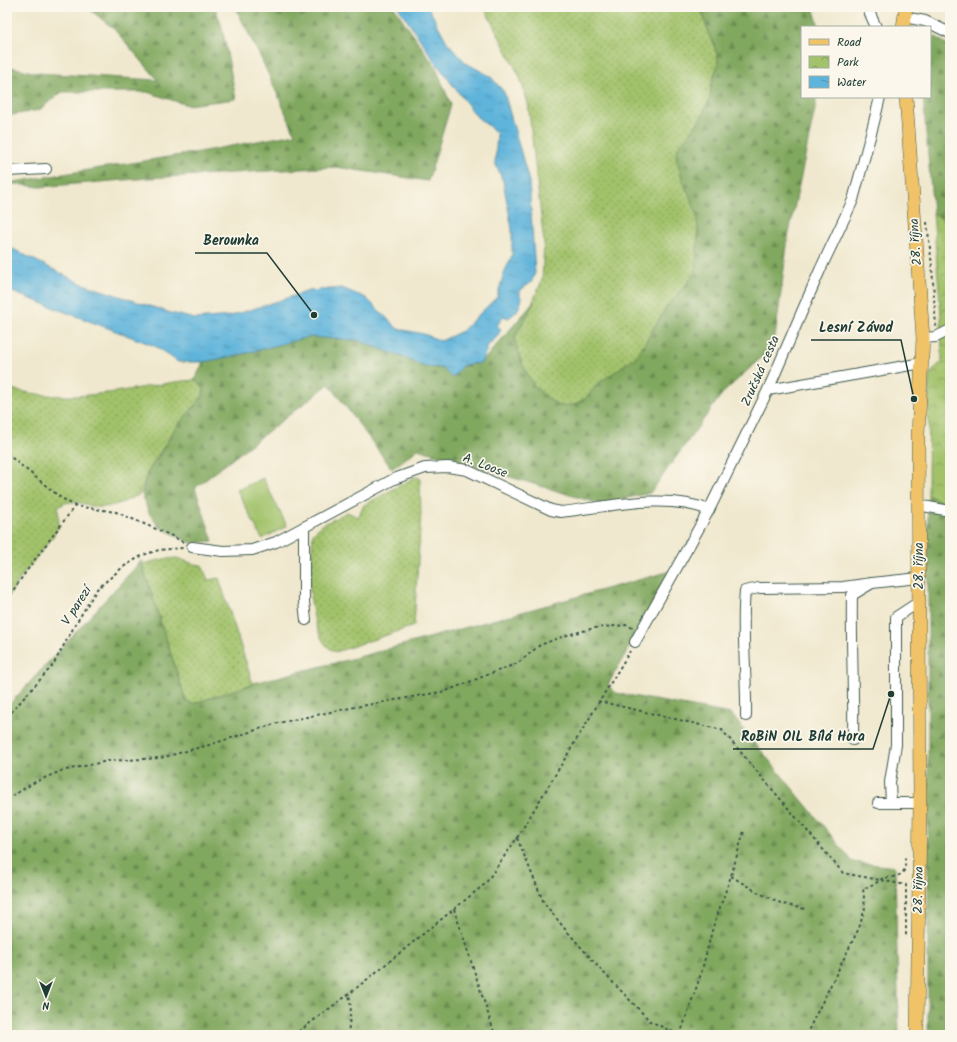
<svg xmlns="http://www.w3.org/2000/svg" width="957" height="1042" viewBox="0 0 957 1042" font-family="Kalam,sans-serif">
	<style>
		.grass { fill: url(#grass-dots); stroke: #608050 }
		.forest { fill: url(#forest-firs); stroke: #50724a }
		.park { fill: url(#park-crowns); stroke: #608050 }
		.pitch { fill: #a2c26b; stroke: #608050 }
		.water { fill: url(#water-ripples); stroke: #3f7888 }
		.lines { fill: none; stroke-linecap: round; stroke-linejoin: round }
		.minor-casing { stroke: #3e574b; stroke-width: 12 }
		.major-casing { stroke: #3e574b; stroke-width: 14 }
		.path { stroke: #3e574b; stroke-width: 2; stroke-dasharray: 3 3; stroke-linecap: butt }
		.minor { stroke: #fff; stroke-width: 10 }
		.major { stroke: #f1c369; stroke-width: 13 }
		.labels { text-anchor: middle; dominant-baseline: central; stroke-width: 3.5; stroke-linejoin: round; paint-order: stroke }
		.street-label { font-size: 13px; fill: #1f3d34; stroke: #fbf7ec }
		.leader { fill: none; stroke: #1f3d34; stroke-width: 1.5 }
		.callout-dot { fill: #1f3d34; stroke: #fbf7ec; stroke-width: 1.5 }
		.callout-label { font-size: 14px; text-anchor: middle; font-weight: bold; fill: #1f3d34; stroke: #fbf7ec; stroke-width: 3.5; stroke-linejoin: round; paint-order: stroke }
	</style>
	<defs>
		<pattern id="grass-dots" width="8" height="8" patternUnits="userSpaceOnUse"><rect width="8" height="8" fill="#a2c26b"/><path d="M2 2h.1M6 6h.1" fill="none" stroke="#839f59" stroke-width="1.8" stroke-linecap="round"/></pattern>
		<pattern id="forest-firs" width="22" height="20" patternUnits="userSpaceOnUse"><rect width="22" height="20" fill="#81a85f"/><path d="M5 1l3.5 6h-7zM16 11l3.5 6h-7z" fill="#698a4f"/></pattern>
		<pattern id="park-crowns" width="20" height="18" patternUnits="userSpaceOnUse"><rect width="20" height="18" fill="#a2c26b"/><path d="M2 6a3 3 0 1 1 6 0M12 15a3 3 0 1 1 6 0" fill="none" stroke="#839f59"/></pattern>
		<pattern id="water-ripples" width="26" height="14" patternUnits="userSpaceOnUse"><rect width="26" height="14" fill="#5fb4db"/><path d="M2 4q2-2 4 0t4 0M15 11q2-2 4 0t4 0" fill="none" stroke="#4e94b2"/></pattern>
	</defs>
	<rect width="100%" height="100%" fill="#fbf7ec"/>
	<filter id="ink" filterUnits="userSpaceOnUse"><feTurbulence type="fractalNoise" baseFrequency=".025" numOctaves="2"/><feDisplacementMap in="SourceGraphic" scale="8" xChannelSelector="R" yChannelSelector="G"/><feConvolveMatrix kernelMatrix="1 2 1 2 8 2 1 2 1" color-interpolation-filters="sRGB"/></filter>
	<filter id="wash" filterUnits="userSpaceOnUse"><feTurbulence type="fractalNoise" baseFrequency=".012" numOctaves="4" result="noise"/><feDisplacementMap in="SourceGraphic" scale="16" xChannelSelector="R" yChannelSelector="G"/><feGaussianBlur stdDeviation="0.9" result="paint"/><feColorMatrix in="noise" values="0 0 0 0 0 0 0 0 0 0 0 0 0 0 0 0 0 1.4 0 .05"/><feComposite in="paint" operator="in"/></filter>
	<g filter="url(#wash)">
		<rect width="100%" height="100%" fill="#f0e8ce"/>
		<g class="grass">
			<path d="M484 7H701L709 35 714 43 718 59V65L711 85 710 98 703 114 694 129 685 187 689 194 697 213 698 235 696 269 692 277 666 308 637 356 599 383 585 399 574 405 559 406 545 396 534 386 522 364 515 341 516 334 526 318 542 280 544 243 528 103 519 75Z"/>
			<path d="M195 380 204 388 202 397 176 427 147 473 140 494C127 501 118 505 104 507 88 509 71 494 58 508L59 526 52 538 25 572 7 598V388C36 396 69 398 98 394 131 391 162 382 195 380Z"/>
			<path d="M415 477 420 478 421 513 414 626 336 652C316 645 311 607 310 589 309 571 312 551 313 533L322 525 347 512 358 517 364 505Z"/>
			<path d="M177 558 194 564 202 565 208 580 219 578 253 684 192 704 186 701 142 564 164 559Z"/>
		</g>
		<g class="forest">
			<path d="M87 7H215L222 27 236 99 187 105 147 92H62L39 110 7 116V66L37 73 158 80 115 30Z"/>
			<path d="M235 7H394L436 68 451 105 428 181 336 167 149 178 39 187 8 183 199 152 295 134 261 58Z"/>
			<path d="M701 7H813L819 27H802V97H816V104L788 238 774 346 722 394 650 493 600 504 418 449 392 469 329 384 195 488 213 541 191 543 159 527 149 513 142 494 147 473 157 459 176 427 204 396V388L195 380 203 362 239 355 308 337 357 340 405 358 425 367 442 368 481 363 534 302 526 318 516 334 515 341 522 364 534 386 545 396 559 406 574 405 585 399 599 383 637 356 666 308 692 277 696 269 698 235 697 214 682 178 676 157 678 147 694 129 703 114 710 98 711 85 718 65V59L714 43 709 35Z"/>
			<path d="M935 36 950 47V224L933 213 923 97H930V40Z"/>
			<path d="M928 495 950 506V1035H928Z"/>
			<path d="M142 560 143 564H142L186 701 192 704 253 684V683L355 658 671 571 608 685 616 693 731 714 853 862 895 867 899 1035H7V707Z"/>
		</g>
		<path class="park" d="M933 213 950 224V506L928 495 929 375 942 361 941 316Z"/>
		<path class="pitch" d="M263 478 287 526 262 539 237 490Z"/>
		<path class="water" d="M398 7H428L447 42 466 63 490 76 504 92 529 181 535 273 531 283 520 290V296L522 299C519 308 517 313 508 318L503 316 497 326 501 329 497 337 489 344 481 363 463 365 452 378 442 368 425 367 405 358 357 340 308 337 239 355 203 362H178L155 346 7 290V246L80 283 171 313 195 319 231 316 309 291 342 288 366 298 398 329 424 334 441 341 462 331 497 297 504 273 512 256V229L503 181 495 163 497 133 477 117 436 63Z"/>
	</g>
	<g filter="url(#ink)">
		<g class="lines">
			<g class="minor-casing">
				<g id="minor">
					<path d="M867 7 876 27"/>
					<path d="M904 17 925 21 950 33"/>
					<path d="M7 171 46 169"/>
					<path d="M923 338 936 337 950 330"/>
					<path d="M768 390 922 363"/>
					<path d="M918 505 950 511"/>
					<path d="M304 527V602L306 620"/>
					<path d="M192 547 223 551 252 550 276 542 394 479 425 468 448 467 467 470 551 510 561 512C606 507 666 492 709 510"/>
					<path d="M635 642 709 510 768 390 820 270 853 200 874 122 880 97"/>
					<path d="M746 716C747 675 741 633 745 591L759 588 843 587 872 583"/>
					<path d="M853 740C854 691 851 643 852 595L872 583 919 578"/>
					<path d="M878 803H920"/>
					<path d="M891 803 890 782 896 745V617L919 602"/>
				</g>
			</g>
			<g class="major-casing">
				<g id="major">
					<path d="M903 27 906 7"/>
					<path d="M906 97 923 338 918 434 920 803 917 1035"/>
				</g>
			</g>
			<g class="path">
				<path d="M927 222 932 266 936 327"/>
				<path d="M7 454 60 497 75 506 116 512 170 535 183 542"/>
				<path d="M7 600C28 567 52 537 75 506"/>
				<path d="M598 701 722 730 843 873 906 885V938"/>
				<path d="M7 717 53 665 75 625 97 589 123 567 143 555 159 550 183 548"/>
				<path d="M7 799 35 782 61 771 108 761 160 758 209 745 278 723 350 708 446 691 518 663 540 645 567 635 594 628 626 625 633 628"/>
				<path d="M517 838 544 903 565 929 601 970 650 1021 679 1035"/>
				<path d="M731 876 757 892 783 904 805 909"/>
				<path d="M454 909 495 1035"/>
				<path d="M294 1035 349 994 485 884 517 838 630 651"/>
				<path d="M348 1035 351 1007 349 994"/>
				<path d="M680 1035 701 974 713 927 731 876 744 831"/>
				<path d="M806 1035 859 928 865 908 863 888C874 888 878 879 885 878 891 877 899 877 903 872 906 868 905 861 905 857"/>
			</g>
			<use href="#minor" class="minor"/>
			<use href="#major" class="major"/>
		</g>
	</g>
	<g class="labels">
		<g class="street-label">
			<text transform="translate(916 242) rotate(-94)">28. října</text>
			<text transform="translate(761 371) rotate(-66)">Zručská cesta</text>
			<text transform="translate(485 466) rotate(21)">A. Loose</text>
			<text transform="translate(919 566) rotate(-90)">28. října</text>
			<text transform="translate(77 606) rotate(-57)">V parezí</text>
			<text transform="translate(919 890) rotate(-89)">28. října</text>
		</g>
	</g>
	<path class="leader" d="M314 315L267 253H195M914 399L901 340H811M891 694L873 749H733"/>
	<g class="callout-dot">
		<circle cx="314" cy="315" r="4"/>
		<circle cx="914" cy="399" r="4"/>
		<circle cx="891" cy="694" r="4"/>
	</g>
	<g class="callout-label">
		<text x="231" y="245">Berounka</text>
		<text x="856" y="332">Lesní Závod</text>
		<text x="803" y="741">RoBiN OIL Bílá Hora</text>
	</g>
	<rect width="957" height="1042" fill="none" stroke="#fbf7ec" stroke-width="24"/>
	<rect x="801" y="26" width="130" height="72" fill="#fbf7ec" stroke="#a3ada2"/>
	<rect x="809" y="39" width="20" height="6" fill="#f1c369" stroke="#a3ada2"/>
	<text x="837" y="46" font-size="12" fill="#1f3d34">Road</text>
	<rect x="809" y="56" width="20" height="12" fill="url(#park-crowns)" stroke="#a3ada2"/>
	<text x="837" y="66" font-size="12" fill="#1f3d34">Park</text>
	<rect x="809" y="76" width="20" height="12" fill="url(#water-ripples)" stroke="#a3ada2"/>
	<text x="837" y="86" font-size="12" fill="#1f3d34">Water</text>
	<g transform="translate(46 996) rotate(180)" stroke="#fbf7ec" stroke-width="3" paint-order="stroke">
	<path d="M0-3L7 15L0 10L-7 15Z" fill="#1f3d34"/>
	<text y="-6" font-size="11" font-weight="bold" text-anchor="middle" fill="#1f3d34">N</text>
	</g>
</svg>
